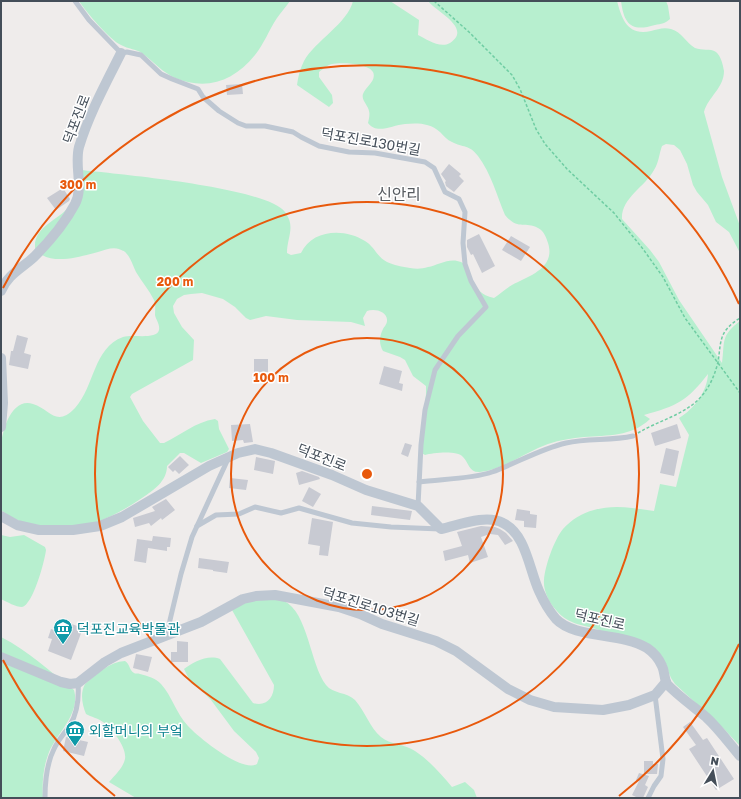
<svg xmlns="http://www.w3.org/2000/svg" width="741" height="799" viewBox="0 0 741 799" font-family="'Golos Text','Noto Sans KR',sans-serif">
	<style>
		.green { fill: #b7efcf }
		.building { fill: #c8cad2 }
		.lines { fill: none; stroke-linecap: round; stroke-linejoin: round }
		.path { stroke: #6fcda3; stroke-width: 1.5; stroke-dasharray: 3 2; stroke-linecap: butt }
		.lane { stroke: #bec7d2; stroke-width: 5 }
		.street { stroke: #bec7d2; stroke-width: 10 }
		.ring { fill: none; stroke: #e8590c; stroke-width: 2 }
		.labels { text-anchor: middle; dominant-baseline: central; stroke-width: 3; stroke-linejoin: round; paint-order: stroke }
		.street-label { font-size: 14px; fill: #444e59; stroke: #fff }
		.culture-label { font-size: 14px; fill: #0d838f; stroke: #fff; text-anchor: start }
		.quarter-label { font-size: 16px; fill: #585c61; stroke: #fff }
		.centre { fill: #e8590c; stroke: #fff; stroke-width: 2 }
		.ring-label { font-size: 12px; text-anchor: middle; font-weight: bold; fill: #e8590c; stroke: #fff; stroke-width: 3; stroke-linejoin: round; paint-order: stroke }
	</style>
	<rect width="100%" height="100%" fill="#efeceb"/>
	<g class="green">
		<path d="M79 1H290C286 7 281 12 277 18 269 30 264 44 255 55 234 81 207 91 175 78 162 72 154 62 143 54 137 49 128 49 121 45 110 40 86 12 79 1Z"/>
		<path d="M353 1H390L419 20 418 35C426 39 440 49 450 43 473 28 435 11 428 1H617C622 20 628 36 651 31 658 29 664 27 671 29 682 32 686 43 695 48 702 51 710 48 716 52 721 56 723 65 724 71 724 88 708 97 704 112L722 177 740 226V253L729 232 716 222 708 205 697 192 693 185 687 164 680 150 674 145 666 144 662 146C659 154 659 162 654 170 645 187 621 198 622 219L650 250 659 262 679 300 722 363C725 342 720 336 740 321V746L724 729 675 684 671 678 663 658C643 649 623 638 602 631 584 624 569 626 556 610 549 603 543 590 544 580 545 566 554 540 563 529 571 520 582 513 594 510 614 504 634 508 654 511L660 484 676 487 689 435 679 418C694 409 707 392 708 374 687 401 677 406 644 415L650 419C631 437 608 435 584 437 572 438 560 440 548 444 526 452 504 469 480 472 469 473 469 463 463 457 457 450 433 453 425 455L420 452 426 394V386L413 376 405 360 400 357 383 351C379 344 379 337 383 329 384 327 387 324 387 321 388 311 374 308 367 311L363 318 365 326 351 322 297 320 266 316 250 320 246 318 235 307 223 299 202 293 191 294 184 295 177 299 173 306 174 313 182 327 194 340 193 360 132 394 130 397 143 421 160 443H164C181 435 195 422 215 419L218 421 219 429 229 449 227 452 201 463 184 453H180L167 466C167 481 154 490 142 498 127 508 112 517 94 523 88 526 80 525 73 525 46 526 23 528 1 510 1 489 0 467 1 446 2 430 12 397 33 404 50 409 56 428 75 408 95 386 93 348 123 337 133 334 157 340 159 330 160 324 156 320 155 315 155 310 156 305 154 300 149 290 142 282 136 272 133 266 131 258 126 253 125 251 121 250 119 249 112 247 105 250 98 252 82 256 58 264 42 255 39 253 35 251 35 247 34 227 58 220 69 207 73 202 79 178 81 170 117 174 266 187 285 212 296 227 287 237 287 253L291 255 301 253C312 229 345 228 365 241 374 246 377 257 387 262 393 265 403 267 410 268 416 269 422 269 428 267 438 265 450 257 461 262 474 267 468 293 494 298 500 294 505 289 512 285 529 276 556 268 548 243 546 237 544 231 538 228 524 221 518 231 505 215 497 196 491 173 478 156 469 144 463 148 452 142 447 140 444 136 440 132 430 123 418 123 405 124 392 125 377 135 368 123 369 119 370 114 369 111 368 105 361 100 363 94 365 87 377 81 373 72 368 63 341 62 332 64 327 65 323 69 319 72V77L332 95 333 103 329 107 297 85C298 77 300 69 304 61 315 41 348 23 353 1Z"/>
		<path d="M621 1H666L668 6 670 19C666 23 661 24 655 25 632 32 624 25 621 1Z"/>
		<path d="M1 535 10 537 24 535 45 547 46 550C45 560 33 605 22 607 16 607 7 602 1 599Z"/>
		<path d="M269 599C274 599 280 599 284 601 308 612 310 664 326 685 333 694 347 692 355 700 365 711 370 728 381 737 390 745 405 744 415 751 429 760 441 774 452 787L465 782 474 790 477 798H136L109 782C115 775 123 768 125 759 127 747 112 729 103 722 98 718 91 717 86 714 82 704 80 693 85 684 97 674 109 662 125 661 130 664 129 670 134 673 135 674 138 673 140 674 147 676 156 678 161 684 172 696 176 713 188 726 198 737 242 773 257 764L259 758 256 752 234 731 211 700 201 690 191 683 184 669C193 662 208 654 220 659L253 703C266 707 274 698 274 685L232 610 246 602Z"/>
		<path d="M1 637C29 651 50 672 74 690 81 715 55 734 48 755 43 768 42 784 43 798H1Z"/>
	</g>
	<g class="building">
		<path d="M242 84 243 94 227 95 226 85Z"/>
		<path d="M449 164 461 174 459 176 464 181 454 192 446 186 445 182 446 181 441 174Z"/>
		<path d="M63 188 70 199 69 201 56 210 47 198Z"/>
		<path d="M479 234 495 266 482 273 473 254 471 255 467 247V240Z"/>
		<path d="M511 236 530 247 521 261 502 250Z"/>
		<path d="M17 335 28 338 24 353 31 355 28 369 9 365 11 351H13Z"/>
		<rect x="254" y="359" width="14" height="13"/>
		<path d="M384 366 402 371 399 383 403 384 402 391 379 384Z"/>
		<path d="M250 424 253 442 244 443 243 440 232 441 231 425Z"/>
		<path d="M677 424 681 438 655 446 651 433Z"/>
		<path d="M405 443 412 445 408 457 401 454Z"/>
		<path d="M666 448 679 451 674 476 660 473Z"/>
		<path d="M180 456 189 465 179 474 175 470 173 472 168 467Z"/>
		<path d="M256 457 275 461 273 474 254 470Z"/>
		<path d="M302 471 319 477 320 479 299 485 296 473Z"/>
		<path d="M230 478 248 480 246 490 229 488Z"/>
		<path d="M309 487 321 494 313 507 302 501Z"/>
		<path d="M166 499 175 510 162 520 161 518 151 526 149 523 135 527 133 518 155 511 152 507Z"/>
		<path d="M372 506 412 511 410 520 371 515Z"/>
		<path d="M517 509 530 511V514L537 515 536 528 524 527V521L515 520Z"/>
		<path d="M312 518 333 522 328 556 319 555 320 546 308 544Z"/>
		<path d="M481 526 495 527 500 529 506 533 513 541 505 545 498 535 490 534 481 537 488 557 470 563 468 555 445 561 443 551 462 546 457 532Z"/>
		<path d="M153 536 171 538 170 547H167V551L148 548 146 563 134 561 137 539 152 541Z"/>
		<path d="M199 558 229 562 227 573 213 571V570L198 568Z"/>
		<path d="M63 621 83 628 71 660 48 651 52 639 48 638 51 629 59 632Z"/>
		<path d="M177 641 188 642V662H171V652H177Z"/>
		<path d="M136 654 152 657 148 672 133 668Z"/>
		<path d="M690 722 703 740 707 738 734 779 716 790 689 749 696 745 683 727Z"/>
		<path d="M66 737 88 742 84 756 63 751Z"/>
		<path d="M644 761H653V764H658L657 774H644Z"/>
		<path d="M639 773 649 776 645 785 648 787 643 798H638L632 795 639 781 636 780Z"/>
	</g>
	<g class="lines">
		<g class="path">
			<path d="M434 1 469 32 512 75 520 89 536 129 545 144 567 169 614 213 643 249 663 277 685 318 740 393"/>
			<path d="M638 433C659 420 689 414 704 393 711 384 715 374 718 362 720 352 719 339 726 330 730 325 735 321 740 318"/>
		</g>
		<g class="lane">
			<path d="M75 1 89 20 121 53 127 52 141 55 161 74 172 79 198 89 203 97 219 111 238 123 246 126H265L293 132 301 137 319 146 349 152 375 153 425 162 434 168 445 192 459 199 465 212 463 243 465 264 471 281 486 307 458 336 435 370 425 410 421 445 418 506"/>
			<path d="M419 482C441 479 472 479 492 472 517 463 540 449 566 443 588 438 611 441 633 436"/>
			<path d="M197 526 216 515 239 514 255 507 281 513 299 508 352 523 391 527 440 529"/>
			<path d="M168 635 170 620 181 574 192 537 228 459"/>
			<path d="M45 798C45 782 47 763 54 749 58 740 65 733 70 725 78 712 79 697 78 683"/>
			<path d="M648 798 654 786 661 776 663 759 655 695"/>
		</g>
		<g class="street">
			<path d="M1 291C7 275 22 268 34 257 49 242 65 223 75 204 84 187 74 166 79 147 89 114 106 83 121 53"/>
			<path d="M1 358 3 403 1 427"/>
			<path d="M1 516 17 525 39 530H73L100 526 122 517 209 466 238 453 255 449 271 453 332 475 366 490 418 506 441 529C459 525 486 514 503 523 526 534 529 569 539 591 543 600 549 611 556 619 575 639 621 632 647 648 653 652 659 659 662 666 665 672 664 679 667 684 677 695 694 707 706 717 719 729 729 743 740 756"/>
			<path d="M1 657 61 682 70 684 78 683 105 662 121 653 201 622 243 599 256 596 275 595 339 607 360 614 382 624 436 641 456 651 508 689 530 700 554 707 603 710 629 705 655 695 666 682"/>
		</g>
	</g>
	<g class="ring">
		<circle cx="367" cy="474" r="136"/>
		<circle cx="367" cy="474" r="272"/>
		<path d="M739 644A409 409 0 0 1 619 796M115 796A409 409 0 0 1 3 660M3 288A409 409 0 0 1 739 304"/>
	</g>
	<defs>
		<g id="museum-pin" transform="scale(1)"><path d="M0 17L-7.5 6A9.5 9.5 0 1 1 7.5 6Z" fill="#0f9aa8" stroke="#fff"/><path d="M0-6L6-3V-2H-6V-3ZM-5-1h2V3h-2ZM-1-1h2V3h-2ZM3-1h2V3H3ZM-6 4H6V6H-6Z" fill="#fff"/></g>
	</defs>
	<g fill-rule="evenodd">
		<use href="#museum-pin" x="63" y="628"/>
		<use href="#museum-pin" x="75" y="730"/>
	</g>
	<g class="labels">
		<g class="street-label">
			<text transform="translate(76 119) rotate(-69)">덕포진로</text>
			<text transform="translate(371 141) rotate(10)">덕포진로130번길</text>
			<text transform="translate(322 457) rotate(21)">덕포진로</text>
			<text transform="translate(371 606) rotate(17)">덕포진로103번길</text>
			<text transform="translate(600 619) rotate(13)">덕포진로</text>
		</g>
		<g class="culture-label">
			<text x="77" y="628">덕포진교육박물관</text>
			<text x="89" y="730">외할머니의 부엌</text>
		</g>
		<g class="quarter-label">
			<text x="399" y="194">신안리</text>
		</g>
	</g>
	<circle cx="367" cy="474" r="6" class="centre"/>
	<g class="ring-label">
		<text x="78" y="189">300 m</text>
		<text x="175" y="286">200 m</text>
		<text x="271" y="382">100 m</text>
	</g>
	<rect width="741" height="799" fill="none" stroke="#444e59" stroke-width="4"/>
	<g transform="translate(713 771) rotate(10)" stroke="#ffffff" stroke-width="3" paint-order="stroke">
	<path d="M0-3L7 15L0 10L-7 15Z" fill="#444e59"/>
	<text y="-6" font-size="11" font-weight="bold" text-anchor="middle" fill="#444e59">N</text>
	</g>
</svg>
